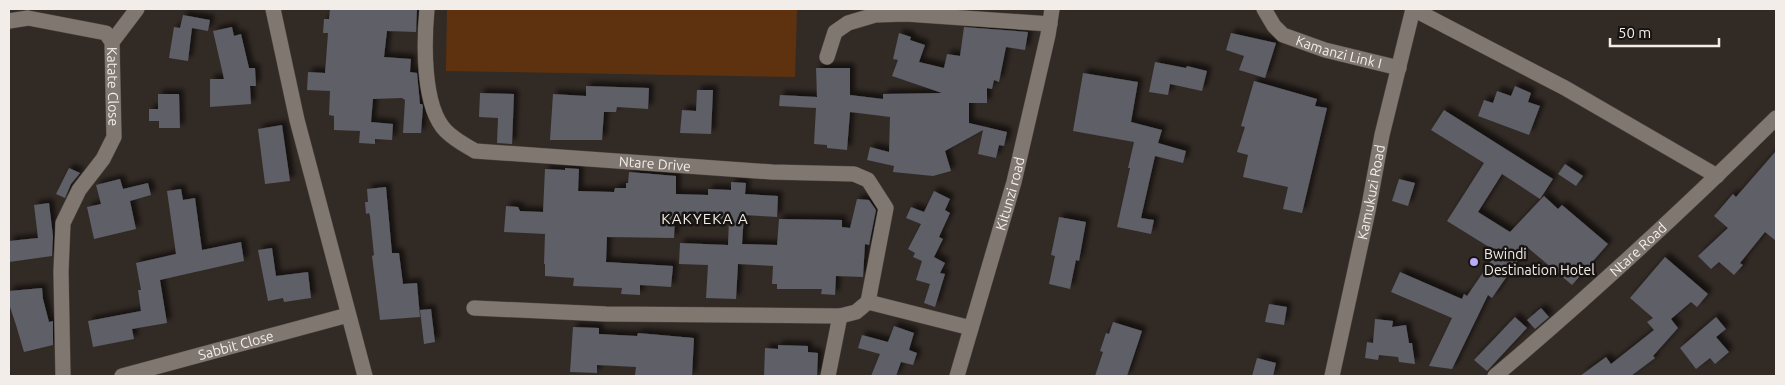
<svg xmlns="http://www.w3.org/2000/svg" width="1785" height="385" viewBox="0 0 1785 385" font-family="Ubuntu,sans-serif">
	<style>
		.green { fill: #5f320f }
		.building { fill: #5f5e67; filter: url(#shadow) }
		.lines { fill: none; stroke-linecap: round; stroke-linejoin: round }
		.minor-casing { stroke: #4e4743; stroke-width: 16 }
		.tertiary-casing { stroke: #4e4743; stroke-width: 16 }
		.secondary-casing { stroke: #4e4743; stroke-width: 16 }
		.minor { stroke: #817771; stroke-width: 15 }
		.tertiary { stroke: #817771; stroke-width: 15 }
		.secondary { stroke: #817771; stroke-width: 15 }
		.poi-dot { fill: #b9abf7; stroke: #171411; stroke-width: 2 }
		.labels { text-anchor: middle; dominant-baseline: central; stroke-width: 5; stroke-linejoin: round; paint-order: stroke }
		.street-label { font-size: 14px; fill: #f3edea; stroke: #171411 }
		.poi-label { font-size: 14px; fill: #f3edea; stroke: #171411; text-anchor: start }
		.neighbourhood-label { font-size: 15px; letter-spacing: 1px; fill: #f3edea; stroke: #171411 }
	</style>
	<defs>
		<filter id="shadow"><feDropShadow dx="4.5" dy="-4.5" stdDeviation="2.5" flood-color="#0009"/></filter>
	</defs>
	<rect width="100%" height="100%" fill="#322a25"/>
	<path class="green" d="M447 9H797L795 77 446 71Z"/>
	<g class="building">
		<path d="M330 9H417L416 32 387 31 384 57 411 59 410 72 417 73 420 104H422L423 106 421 133H403L405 100 402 98 373 99 371 122 393 124 392 140 375 139V144L359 143 360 131 334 130V116L329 115 330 91 307 90 308 72 325 73 328 33H323L324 19H329Z"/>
		<path d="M183 15 210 20 208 31 192 28 188 61 169 58 174 27 180 28Z"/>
		<path d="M232 27 234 36 241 34 249 68H255L256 86H250L251 104 210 107V79H224L213 31Z"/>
		<path d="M964 27 1028 32 1025 50 1006 47 999 82 994 80 992 89 987 88V103H969V123L1007 132 1004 146 999 145 996 158 978 154 983 130 945 151 951 171 933 176 893 172 894 166 867 160 870 147 889 152 890 117 850 112 847 150 827 148V145L814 144 816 108 779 106 780 95 817 97 816 68H850V95L883 99V94L942 93 892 76 898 60 893 59 899 33 911 37 910 40 925 45 919 62 944 68 947 54 960 56Z"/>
		<path d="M1231 33 1276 43 1265 78 1239 70 1244 56 1226 50Z"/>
		<path d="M1155 62 1186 68 1187 66 1207 71 1202 91 1170 84 1168 95 1149 92Z"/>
		<path d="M1083 73 1138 82 1131 122 1162 130 1158 143 1186 151 1183 163 1155 156 1141 218 1154 220 1151 234 1117 227 1130 168H1128L1134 142 1073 131Z"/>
		<path d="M1254 81 1317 99 1315 106 1327 108 1302 213 1283 209 1288 187 1243 177 1248 155 1237 152 1245 127 1241 126Z"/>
		<path d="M586 86 649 88 648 109 617 107 616 112H604L602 140H550L553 94 586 96Z"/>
		<path d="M1515 86 1531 93 1528 102 1540 106 1529 135 1478 116 1484 100 1493 103 1497 91 1511 96Z"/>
		<path d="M697 90H713L711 134 680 133 682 110 696 111Z"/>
		<path d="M480 93 514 94 512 144 497 143 498 118 479 117Z"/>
		<path d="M158 94H179L180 128H159V121H149V109H158Z"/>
		<path d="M1444 110 1553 179 1540 199 1502 174 1478 212 1510 232 1544 196 1558 209 1562 205 1608 244 1572 285 1527 247 1492 298 1488 295 1452 369 1429 366 1452 318 1391 292 1400 272 1462 299 1464 294 1467 296 1497 252 1447 221 1484 163 1431 130Z"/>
		<path d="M282 125 290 181 265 184 258 129Z"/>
		<path d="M1776 151V241L1765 232 1740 263 1743 265 1734 275 1719 262 1711 269 1698 256 1728 228 1714 216 1733 194 1736 197Z"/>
		<path d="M1565 164 1583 176 1576 186 1558 174Z"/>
		<path d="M69 168 80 173 71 184 65 198 56 194Z"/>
		<path d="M565 168 579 169 578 191 614 192 615 188H626V183H628L629 172 676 176V194L708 195V189L731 190V182L746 183 745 194 778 196 777 217 744 215 742 244 777 245 779 219 842 220V227L850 228 857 199 869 200 876 210 869 245 865 244 863 277 836 276 835 295 821 294 822 289H777V284H772L773 266 738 264 736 299 706 298 708 265 679 264 680 243 728 245 729 219 675 216 674 238 607 237 606 262 673 266 671 287 640 285V295L621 294 622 288 573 286 574 278 545 276V264H544L545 234 504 232 506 206 518 207 520 211 543 212 545 169 565 170Z"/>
		<path d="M120 179 123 189 148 183 151 195 130 201 136 229 94 239 87 207 101 204 96 185Z"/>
		<path d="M1399 179 1415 183 1408 206 1392 201Z"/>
		<path d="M386 187 392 253H399L403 284 417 283 420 317 380 320 372 256 374 255 370 216 369 213 366 214 365 202H368L367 189Z"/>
		<path d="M181 189 183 200 195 198 202 250 241 242 244 261 160 280 167 323 132 329 134 339 93 347 88 321 141 311 138 290H141L136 263 176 254 167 191Z"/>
		<path d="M934 191 950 199 945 210 950 213 939 237 943 239 934 257 945 263 940 273 945 274 935 307 924 303 930 284 916 280 922 261 913 257 915 253 908 249 921 224 906 218 911 207 924 212Z"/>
		<path d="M49 203 53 236 52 256 9 262V241L38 238 34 205Z"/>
		<path d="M1059 217 1086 222 1079 261 1076 260 1070 289 1049 284 1055 256 1051 255Z"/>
		<path d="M272 248 276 276 308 272 311 298 284 302 283 298 268 301 258 250Z"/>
		<path d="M1665 257 1708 294 1697 307 1691 302 1671 319 1678 328 1653 356 1655 358 1631 376H1580L1606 357 1611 364 1654 330 1647 322 1653 318 1630 298Z"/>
		<path d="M42 288 43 299 49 322 53 321V345L24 352 16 325 10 307H9V291Z"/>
		<path d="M1269 304 1287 307 1284 325 1265 322Z"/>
		<path d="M1541 308 1549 317 1535 329 1527 320Z"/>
		<path d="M431 309 435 342 424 344 420 310Z"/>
		<path d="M1515 317 1527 328 1487 371 1474 360Z"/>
		<path d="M1716 317 1726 329 1716 337 1729 352 1715 364 1710 358 1696 369 1680 348Z"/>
		<path d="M1375 319 1393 321 1392 327 1406 325 1409 343H1412L1415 364 1399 362 1398 357 1379 355 1378 360 1365 358 1367 342 1373 343Z"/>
		<path d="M1113 322 1142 331 1127 376H1095L1103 352 1100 351 1106 333 1109 334Z"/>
		<path d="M894 326 914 333 909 350 917 353 913 365 901 362 896 376H871L880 354 858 348 862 335 888 342Z"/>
		<path d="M573 327 599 328V334L637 336 638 333 694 338 692 376 635 375 636 367 597 365V373L570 372Z"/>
		<path d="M778 345 808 346V352L818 353 817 376H764L765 348 778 349Z"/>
		<path d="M1257 358 1276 363 1273 376H1252Z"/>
	</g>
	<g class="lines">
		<g class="minor-casing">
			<g id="minor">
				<path d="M273 9 297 120 365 376"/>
				<path id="s1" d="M427 9C424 41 422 107 446 131 455 140 465 145 475 151L772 172 854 174 868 180 886 208 868 302"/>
				<path id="s2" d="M1264 9 1274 26 1283 35 1325 50 1399 68"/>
				<path d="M1413 9 1565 88 1717 176"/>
				<path id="s3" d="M9 21 28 18 106 33 112 42 114 137 103 159 79 190 63 223 61 272 63 376"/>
				<path d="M112 42 137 9"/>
				<path d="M827 57 835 32 848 23 875 15 906 14 1050 24"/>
				<path d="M868 302 971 328"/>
				<path d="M474 308 606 314 840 316 856 312 868 302"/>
				<path id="s4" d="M122 376 348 315"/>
				<path d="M828 376 840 316"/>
				<path id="s5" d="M1332 376 1368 211 1382 135 1413 9"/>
			</g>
		</g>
		<g class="tertiary-casing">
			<g id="tertiary">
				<path id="s6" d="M957 376 1014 182 1048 35 1052 9"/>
			</g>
		</g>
		<g class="secondary-casing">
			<g id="secondary">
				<path id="s7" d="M1495 376C1592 294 1686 207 1776 118"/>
			</g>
		</g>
		<use href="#minor" class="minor"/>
		<use href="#tertiary" class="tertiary"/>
		<use href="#secondary" class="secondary"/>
	</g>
	<circle class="poi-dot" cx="1474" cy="262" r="5"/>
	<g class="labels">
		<g class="street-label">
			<text stroke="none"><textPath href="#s2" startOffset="91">Kamanzi Link I</textPath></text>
			<text stroke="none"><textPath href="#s3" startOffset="154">Katate Close</textPath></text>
			<text stroke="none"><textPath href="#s1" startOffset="342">Ntare Drive</textPath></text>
			<text stroke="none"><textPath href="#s5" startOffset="188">Kamukuzi Road</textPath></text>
			<text stroke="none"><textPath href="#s6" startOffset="190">Kitunzi road</textPath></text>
			<text stroke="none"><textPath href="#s7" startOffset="191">Ntare Road</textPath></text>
			<text stroke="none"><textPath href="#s4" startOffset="118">Sabbit Close</textPath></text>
		</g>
		<g class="poi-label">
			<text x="1484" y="254">Bwindi<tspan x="1484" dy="16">Destination Hotel</tspan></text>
		</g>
		<g class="neighbourhood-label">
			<text x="705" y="218">KAKYEKA A</text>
		</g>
	</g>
	<rect width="1785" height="385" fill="none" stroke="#f3edea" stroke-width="20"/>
	<path d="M1610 38v8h109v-8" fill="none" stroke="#f3edea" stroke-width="2.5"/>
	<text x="1618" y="38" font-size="15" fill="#f3edea" stroke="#171411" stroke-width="4" paint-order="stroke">50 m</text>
</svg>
